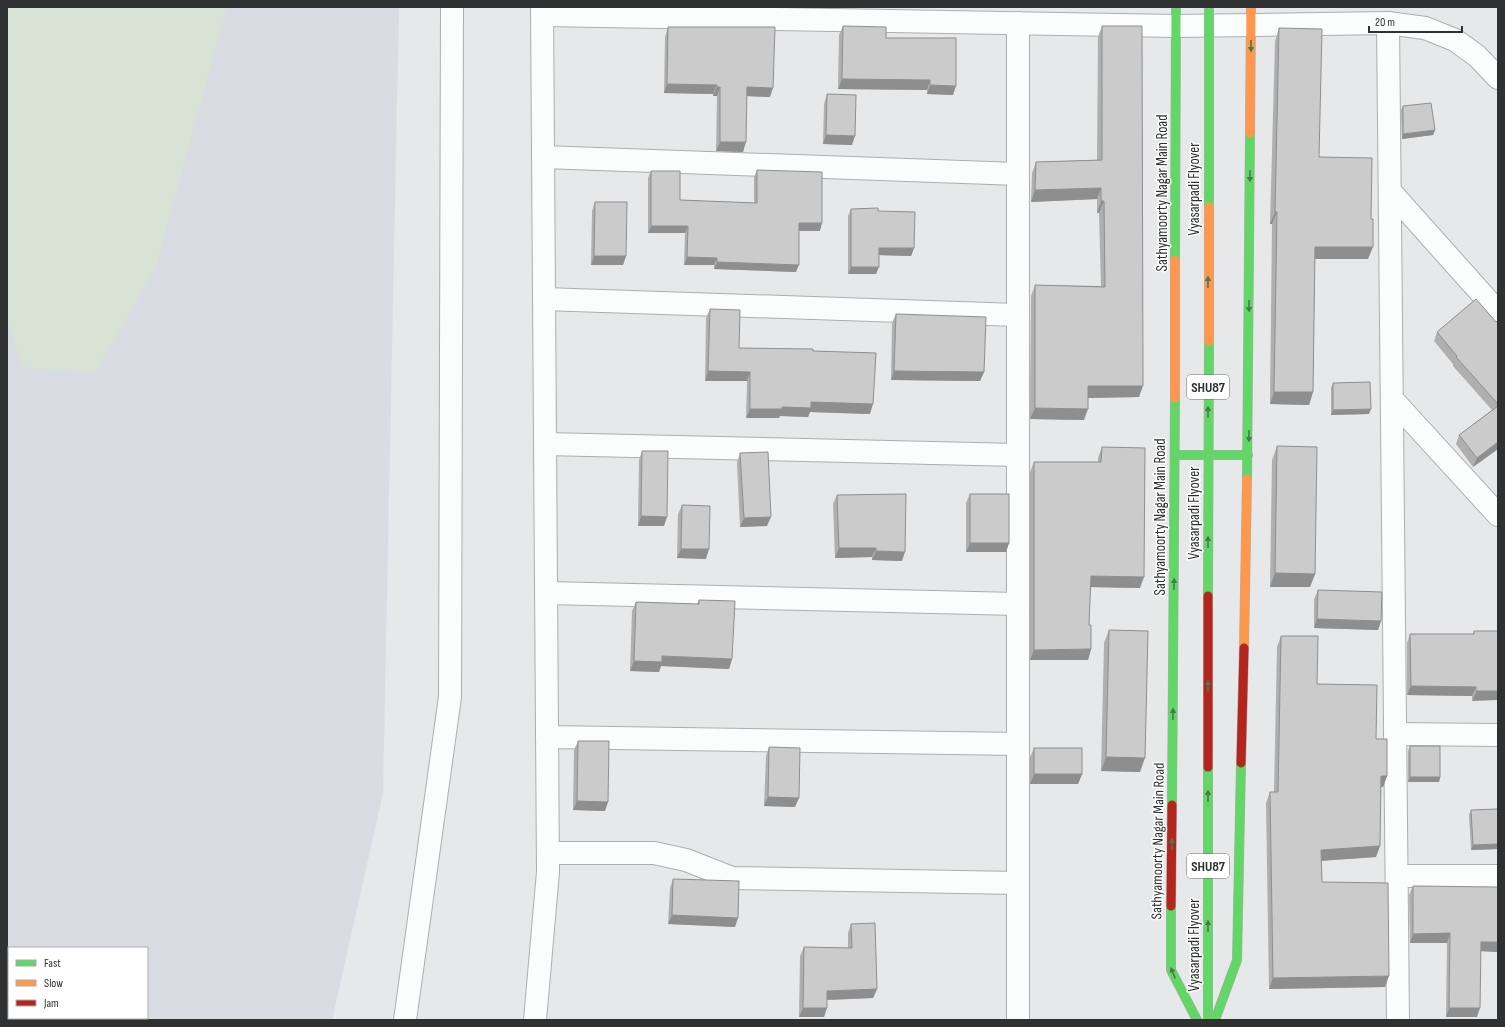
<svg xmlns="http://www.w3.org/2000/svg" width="1505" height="1027" viewBox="0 0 1505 1027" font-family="'Sofia Sans Condensed',sans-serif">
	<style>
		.built { fill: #d9dce2; fill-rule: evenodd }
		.green { fill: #d9e3d5 }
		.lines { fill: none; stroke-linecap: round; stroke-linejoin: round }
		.street-casing { stroke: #adaeaf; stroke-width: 24 }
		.fast-casing { stroke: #adaeaf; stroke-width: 10 }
		.slow-casing { stroke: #adaeaf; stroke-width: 10 }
		.jam-casing { stroke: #adaeaf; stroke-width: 10 }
		.street { stroke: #fbfcfc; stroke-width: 22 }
		.fast { stroke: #63d668; stroke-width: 9 }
		.slow { stroke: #ff974d; stroke-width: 9 }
		.jam { stroke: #b3261e; stroke-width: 9 }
		.fast-bridge-casing { stroke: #adaeaf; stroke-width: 10; stroke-linecap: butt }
		.slow-bridge-casing { stroke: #adaeaf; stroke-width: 10; stroke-linecap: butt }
		.jam-bridge-casing { stroke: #adaeaf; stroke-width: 10; stroke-linecap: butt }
		.fast-bridge { stroke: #63d668; stroke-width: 9 }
		.slow-bridge { stroke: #ff974d; stroke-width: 9 }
		.jam-bridge { stroke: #b3261e; stroke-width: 9 }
		.wall { fill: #afafaf }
		.shaded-wall { fill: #8e8e8e }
		.building { fill: #cbcbcb; stroke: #8e8e8e }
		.oneway { fill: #467b4a }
		.labels { text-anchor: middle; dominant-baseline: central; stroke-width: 3; stroke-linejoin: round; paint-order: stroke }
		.shield { fill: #fff; stroke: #6d6e6f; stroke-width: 1 }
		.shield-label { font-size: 14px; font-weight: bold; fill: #2f3031 }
		.street-label { font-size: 15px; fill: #2f3031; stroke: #fff }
	</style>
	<rect width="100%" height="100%" fill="#e7e8e9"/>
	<path class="built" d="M7 7H399L383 793 332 1020H7ZM9 948H147V1018H9Z"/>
	<path class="green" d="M7 7H227L155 270 95 373 22 367 7 317Z"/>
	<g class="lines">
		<g class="street-casing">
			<g id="street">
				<path d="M542 15 1177 26 1388 23 1425 28 1455 40 1477 56 1498 78"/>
				<path d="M1018 23V1020"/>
				<path d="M1388 23 1398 1020"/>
				<path d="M543 157 1018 174"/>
				<path d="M1390 191 1498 312"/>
				<path d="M544 299 1018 315"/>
				<path d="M1392 399 1498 515"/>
				<path d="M545 444 1018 455"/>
				<path d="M546 593 1018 604"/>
				<path d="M1395 734 1498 735"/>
				<path d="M547 737 1018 744"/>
				<path d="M548 853H654L686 860 732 878 1018 883"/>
				<path d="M1397 876H1498"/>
				<path d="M405 1020 450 697 452 7"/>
				<path d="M535 1020 548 872 542 7"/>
			</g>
		</g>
		<g class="fast-casing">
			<g id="fast">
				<path d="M1175 260 1176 7"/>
				<path d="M1175 455H1248"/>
				<path d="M1247 479 1250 133"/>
				<path d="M1208 767V1020"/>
				<path d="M1172 805 1175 398"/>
				<path d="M1171 906V970L1197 1020"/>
				<path d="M1215 1020 1237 960 1241 763"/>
			</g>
		</g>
		<g class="slow-casing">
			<g id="slow">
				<path d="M1250 133 1251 7"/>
				<path d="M1175 398V260"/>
				<path d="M1244 648 1247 479"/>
			</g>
		</g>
		<g class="jam-casing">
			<g id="jam">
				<path d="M1241 763 1244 648"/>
				<path d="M1171 906 1172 805"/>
			</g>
		</g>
		<use href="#street" class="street"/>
		<use href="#fast" class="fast"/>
		<use href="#slow" class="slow"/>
		<use href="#jam" class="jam"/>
		<g class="fast-bridge-casing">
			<g id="fast-bridge">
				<path d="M1209 207V7"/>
				<path d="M1208 596 1209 341"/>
			</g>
		</g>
		<g class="slow-bridge-casing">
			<path id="slow-bridge" d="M1209 341V207"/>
		</g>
		<g class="jam-bridge-casing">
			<path id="jam-bridge" d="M1208 767V596"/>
		</g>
		<use href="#fast-bridge" class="fast-bridge"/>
		<use href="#slow-bridge" class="slow-bridge"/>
		<use href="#jam-bridge" class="jam-bridge"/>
	</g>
	<g class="wall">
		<path d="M843 26 886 38 953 95 927 94V90L838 89 839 35Z"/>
		<path d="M1102 26 1139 397 1088 398 1084 420 1030 419 1031 296 1035 285 1101 286 1099 213H1097V199L1031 202 1032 173 1036 162 1097 160 1098 37Z"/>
		<path d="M668 27 770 97 747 96 743 152 716 151 717 96H713V94L664 93 665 37Z"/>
		<path d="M1279 28 1319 157 1368 259H1315L1313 392 1309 405 1270 404 1272 224H1270L1275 41Z"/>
		<path d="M827 94 852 145 823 144 824 104Z"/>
		<path d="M1403 106 1435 130 1433 135 1402 139 1401 110Z"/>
		<path d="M757 170 820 231H799L796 272 714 269V265H684L685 233H648V178L651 171 680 200 754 203V177Z"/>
		<path d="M595 202 626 256 623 265H591L592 211Z"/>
		<path d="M851 209 878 211 914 248 911 256 879 255 876 274H848V216Z"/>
		<path d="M710 309 739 348 813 351 870 414 810 412 808 417 780 416 779 418H746L747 381H705L706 318Z"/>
		<path d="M896 314 984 372 980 381 891 380 892 323Z"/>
		<path d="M1498 320V449L1473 467 1456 444 1459 435 1492 410 1453 366V364L1434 341 1437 332 1496 322Z"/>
		<path d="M1333 383 1369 414 1331 415V388Z"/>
		<path d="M1277 446 1315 574 1310 587H1270L1272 460Z"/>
		<path d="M1102 447 1140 588 1090 587 1089 625 1091 649 1088 660H1030V472L1034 462H1098V458Z"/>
		<path d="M642 451 664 526H638L639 460Z"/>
		<path d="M740 453 767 526 740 527 737 462Z"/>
		<path d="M970 494 1009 543 1006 552H966V503Z"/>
		<path d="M837 495 902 561 872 560V557L835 558 833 504Z"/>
		<path d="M682 505 706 559 677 558 678 514Z"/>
		<path d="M1318 590 1381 621 1378 630 1314 628V599Z"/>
		<path d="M699 600 732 659 729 669 661 666 659 672 630 671 632 611 636 602 697 604Z"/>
		<path d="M1109 630 1140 772 1101 771 1104 643Z"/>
		<path d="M1474 631H1498L1472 701V696L1407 695V643L1410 634H1473Z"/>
		<path d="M1281 636 1317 684 1376 739 1387 776 1383 787H1381L1376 857 1321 861 1322 882 1385 987 1269 989 1266 803 1270 792H1274L1277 647Z"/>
		<path d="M578 741 605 811 573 810 574 750Z"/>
		<path d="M1410 746 1440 777 1439 782H1408V751Z"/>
		<path d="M769 747 795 807 764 806 766 756Z"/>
		<path d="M1034 748 1082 774 1078 784H1030V757Z"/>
		<path d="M1498 809V849L1471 850 1469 815 1471 810Z"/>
		<path d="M673 879 735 927 668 924 670 888Z"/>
		<path d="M1413 886 1498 952 1481 951 1477 1017H1446L1447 943H1410L1409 895Z"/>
		<path d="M851 924 877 989 873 998 827 1000 824 1017H799L800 956 804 947 848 948V933Z"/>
	</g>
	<g class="shaded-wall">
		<path d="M842 79 930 80 927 90 838 89Z"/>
		<path d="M667 84 717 85 713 94 664 93Z"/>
		<path d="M930 85 956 86 953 95 927 94Z"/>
		<path d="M717 87H720L717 96H713Z"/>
		<path d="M747 87 773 88 770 97 743 96Z"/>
		<path d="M1435 130 1433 135 1402 139 1403 134Z"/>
		<path d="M826 135 855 136 852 145 823 144Z"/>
		<path d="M720 142H746L743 152 716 151Z"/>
		<path d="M1101 188 1097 199 1031 202 1035 190Z"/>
		<path d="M1101 201H1104L1099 213H1097Z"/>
		<path d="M1275 212H1277L1272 224H1270Z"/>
		<path d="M799 223H822L820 231H796Z"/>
		<path d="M651 226H688L685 233H648Z"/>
		<path d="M1315 247H1373L1368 259H1311Z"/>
		<path d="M879 248H914L911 256 876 255Z"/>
		<path d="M594 256H626L623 265H591Z"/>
		<path d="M687 257 717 258 714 265H684Z"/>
		<path d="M717 262 799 265 796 272 714 269Z"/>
		<path d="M851 267H879L876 274H848Z"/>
		<path d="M708 371 750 372 747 381H705Z"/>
		<path d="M894 371 984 372 980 381 891 380Z"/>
		<path d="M1088 386H1143L1139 397 1084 398Z"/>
		<path d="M1274 392H1313L1309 405 1270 404Z"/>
		<path d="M811 402 873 404 870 414 810 412 808 417 780 416 779 418H746L750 409Z"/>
		<path d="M1035 408 1088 409 1084 420 1030 419Z"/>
		<path d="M1371 409 1369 414 1331 415 1333 410Z"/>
		<path d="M1498 442V449L1473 467 1477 458Z"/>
		<path d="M641 516 667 517 664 526H638Z"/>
		<path d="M771 517 767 526 740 527 744 518Z"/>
		<path d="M970 543H1009L1006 552H966Z"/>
		<path d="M839 548H876L872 557 835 558Z"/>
		<path d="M681 549H709L706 559 677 558Z"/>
		<path d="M876 551 905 552 902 561 872 560Z"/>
		<path d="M1275 573 1315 574 1310 587H1270Z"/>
		<path d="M1091 576 1144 577 1140 588 1087 587Z"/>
		<path d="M1317 619 1381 621 1378 630 1314 628Z"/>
		<path d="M1091 649 1088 660H1030L1034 650Z"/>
		<path d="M662 656 732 659 729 669 661 666 659 672 630 671 634 661Z"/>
		<path d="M1411 686 1476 687 1472 696 1407 695Z"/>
		<path d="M1476 691H1498V700L1472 701Z"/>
		<path d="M1106 757 1145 758 1140 772 1101 771Z"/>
		<path d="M1034 774H1082L1078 784H1030Z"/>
		<path d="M1381 776H1387L1383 787H1377Z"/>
		<path d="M1410 777H1440L1439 782H1408Z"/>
		<path d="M768 797 799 798 795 807 764 806Z"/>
		<path d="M577 801 608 802 605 811 573 810Z"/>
		<path d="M1498 844V849L1471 850 1473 845Z"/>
		<path d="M1380 846 1376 857 1317 861 1321 850Z"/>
		<path d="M672 915 738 918 735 927 668 924Z"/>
		<path d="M1450 933 1447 943H1410L1413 934Z"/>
		<path d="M1481 942H1498V952L1478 951Z"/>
		<path d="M1389 976 1385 987 1269 989 1273 978Z"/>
		<path d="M877 989 873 998 824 1000 827 991Z"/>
		<path d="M803 1008H827L824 1017H799Z"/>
		<path d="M1449 1008H1480L1477 1017H1446Z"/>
	</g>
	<g class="building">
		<path d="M843 26 886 27V38H956V86L930 85V80L842 79Z"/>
		<path d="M1102 26H1142L1143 386H1088V409L1035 408V285L1105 287 1104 201H1101V188L1035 190 1036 162 1102 160Z"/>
		<path d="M668 27H775L773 88 747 87 746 142H720V87H717V85L667 84Z"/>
		<path d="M1279 28 1322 29 1319 157 1372 158 1371 219H1373V247H1315L1313 392H1274L1277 212H1275Z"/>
		<path d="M827 94 856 95 855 136 826 135Z"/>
		<path d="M1431 103 1435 130 1403 134V106Z"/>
		<path d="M757 170 822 172V223H799V265L717 262V258L687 257 688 226H651V171H680V200L757 203Z"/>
		<path d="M595 202H627L626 256H594Z"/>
		<path d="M878 208V211L915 212 914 248H879V267H851V209Z"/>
		<path d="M1476 299 1496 322 1498 320V404L1456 357 1457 356 1437 332Z"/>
		<path d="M710 309 740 310 739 348 813 349V351L876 353 873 404 811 402V408L782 407V409H750V372L708 371Z"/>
		<path d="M896 314 986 317 984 372 894 371Z"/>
		<path d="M1370 382 1371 409 1333 410V383Z"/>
		<path d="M1498 406V442L1477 458 1459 435Z"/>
		<path d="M1277 446 1317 447 1315 574 1275 573Z"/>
		<path d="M1102 447 1145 448 1144 577 1091 576 1089 625H1091V649L1034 650V462H1101Z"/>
		<path d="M642 451H668L667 517 641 516Z"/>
		<path d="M768 452 771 517 744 518 740 453Z"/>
		<path d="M906 494 905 552 876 551V548H839L837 495Z"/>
		<rect x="970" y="494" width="39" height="49"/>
		<path d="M682 505 710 506 709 549H681Z"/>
		<path d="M1318 590 1382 592 1381 621 1317 619Z"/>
		<path d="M699 600 735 601 732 659 662 656V662L634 661 636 602 699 604Z"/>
		<path d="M1109 630 1148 631 1145 758 1106 757Z"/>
		<path d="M1474 631H1498V691H1476V687L1411 686 1410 634H1474Z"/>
		<path d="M1281 636H1318L1317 684 1377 685 1376 739H1387V776H1381L1380 846 1321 850 1322 882 1388 883 1389 976 1273 978 1270 792H1278Z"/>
		<path d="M578 741H609L608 802 577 801Z"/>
		<rect x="1410" y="746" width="30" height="31"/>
		<path d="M769 747 800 748 799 798 768 797Z"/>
		<rect x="1034" y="748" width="48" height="26"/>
		<path d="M1498 809V844L1473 845 1471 810Z"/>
		<path d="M673 879 739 881 738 918 672 915Z"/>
		<path d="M1413 886 1498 887V942H1481L1480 1008H1449L1450 933 1413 934Z"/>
		<path d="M875 923 877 989 827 991V1008H803L804 947 852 948 851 924Z"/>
	</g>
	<defs><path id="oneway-solid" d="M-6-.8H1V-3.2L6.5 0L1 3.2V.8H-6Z"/></defs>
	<g class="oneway">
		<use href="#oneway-solid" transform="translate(1251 46) rotate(90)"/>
		<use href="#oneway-solid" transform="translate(1250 176) rotate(90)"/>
		<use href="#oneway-solid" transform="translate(1208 282) rotate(-90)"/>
		<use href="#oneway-solid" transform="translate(1249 306) rotate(90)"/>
		<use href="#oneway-solid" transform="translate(1208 412) rotate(-90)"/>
		<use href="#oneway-solid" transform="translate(1249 436) rotate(90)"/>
		<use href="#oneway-solid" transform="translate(1208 542) rotate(-90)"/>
		<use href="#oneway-solid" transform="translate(1174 584) rotate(-89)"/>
		<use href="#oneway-solid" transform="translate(1208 686) rotate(-90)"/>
		<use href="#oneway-solid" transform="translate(1173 714) rotate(-89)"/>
		<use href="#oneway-solid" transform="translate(1208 796) rotate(-90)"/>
		<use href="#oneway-solid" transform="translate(1172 844) rotate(-89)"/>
		<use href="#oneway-solid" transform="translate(1208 926) rotate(-90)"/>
		<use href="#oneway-solid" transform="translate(1173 973) rotate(-112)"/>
	</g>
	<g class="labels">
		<g class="shield">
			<rect x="1187" y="375" width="42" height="24" rx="3"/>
			<rect x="1187" y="854" width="42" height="24" rx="3"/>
		</g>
		<g class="shield-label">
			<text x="1208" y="387">SHU87</text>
			<text x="1208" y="866">SHU87</text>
		</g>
		<g class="street-label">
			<text transform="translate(1194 189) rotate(-90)">Vyasarpadi Flyover</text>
			<text transform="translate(1162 193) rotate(-90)">Sathyamoorty Nagar Main Road</text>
			<text transform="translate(1194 513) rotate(-90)">Vyasarpadi Flyover</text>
			<text transform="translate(1160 517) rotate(-90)">Sathyamoorty Nagar Main Road</text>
			<text transform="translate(1158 841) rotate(-89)">Sathyamoorty Nagar Main Road</text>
			<text transform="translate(1194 945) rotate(-90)">Vyasarpadi Flyover</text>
		</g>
	</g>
	<rect width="1505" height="1027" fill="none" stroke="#2f3031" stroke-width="16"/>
	<rect x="8" y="947" width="140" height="72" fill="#ffffff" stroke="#acacad"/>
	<rect x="16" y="960" width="20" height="6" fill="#63d668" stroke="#acacad"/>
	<text x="44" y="967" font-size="12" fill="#2f3031">Fast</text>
	<rect x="16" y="980" width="20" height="6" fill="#ff974d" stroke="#acacad"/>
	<text x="44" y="987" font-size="12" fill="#2f3031">Slow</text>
	<rect x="16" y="1000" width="20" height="6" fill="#b3261e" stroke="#acacad"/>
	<text x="44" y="1007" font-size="12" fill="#2f3031">Jam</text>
	<path d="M1369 26v6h93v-6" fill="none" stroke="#2f3031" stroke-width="2"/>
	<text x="1375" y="26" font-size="12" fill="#2f3031" stroke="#ffffff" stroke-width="3" paint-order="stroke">20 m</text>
</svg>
